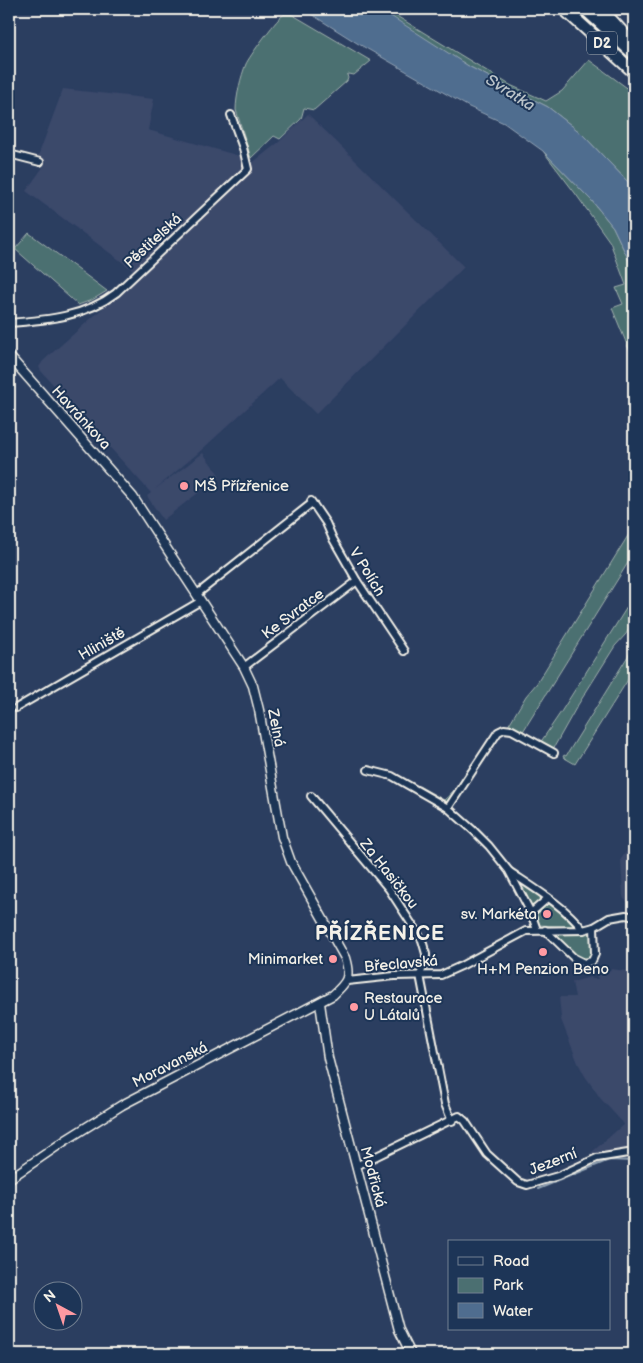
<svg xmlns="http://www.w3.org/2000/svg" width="643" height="1363" viewBox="0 0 643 1363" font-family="'Balsamiq Sans',sans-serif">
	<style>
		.built { fill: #3b486b }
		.green { fill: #4b6f71; stroke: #a0b0ac }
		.water { fill: #4f6d8f; stroke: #91a2b3 }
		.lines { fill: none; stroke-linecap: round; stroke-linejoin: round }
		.stream { stroke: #91a2b3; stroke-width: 2 }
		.minor-casing { stroke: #f4f1e8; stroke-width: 10 }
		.tertiary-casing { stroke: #f4f1e8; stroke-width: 11 }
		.motorway-casing { stroke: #f4f1e8; stroke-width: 15 }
		.minor { stroke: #1d3557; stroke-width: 6 }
		.tertiary { stroke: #1d3557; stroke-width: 8 }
		.motorway { stroke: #1d3557; stroke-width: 11 }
		.poi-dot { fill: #ff9aa2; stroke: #1d3557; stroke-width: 2 }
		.labels { text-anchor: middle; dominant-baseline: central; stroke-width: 4; stroke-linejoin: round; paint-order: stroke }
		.shield { fill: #1d3557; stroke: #b4b9bc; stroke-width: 1 }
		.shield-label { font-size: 14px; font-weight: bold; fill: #f4f1e8 }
		.street-label { font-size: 15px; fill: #f4f1e8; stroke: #1d3557 }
		.poi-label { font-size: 15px; fill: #f4f1e8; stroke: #1d3557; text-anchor: start }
		.water-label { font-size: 16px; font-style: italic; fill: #bac3c9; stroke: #1d3557 }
		.district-label { font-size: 20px; font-weight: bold; letter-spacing: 1px; fill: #f4f1e8; stroke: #1d3557 }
	</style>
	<rect width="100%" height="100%" fill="#2b3e60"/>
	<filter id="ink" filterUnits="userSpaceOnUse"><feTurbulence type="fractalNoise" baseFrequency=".02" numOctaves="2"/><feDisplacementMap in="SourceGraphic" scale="10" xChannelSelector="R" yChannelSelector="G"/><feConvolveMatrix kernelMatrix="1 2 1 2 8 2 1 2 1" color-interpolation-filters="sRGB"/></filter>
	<g filter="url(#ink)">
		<g class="built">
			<path d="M63 89 154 99 148 130 243 157 245 164 243 169 133 270 26 191 46 163 37 159Z"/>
			<path d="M308 114 464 267 316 414 280 378 197 454 154 490 203 453 220 476 163 520 147 496 151 493 41 371 39 367 43 361 164 254 252 170 251 164 279 142Z"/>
			<path d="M634 841V907L624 899 623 896 621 859Z"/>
			<path d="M611 969 634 972V1147L593 1157 591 1153 624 1124 601 1099 585 1076 578 1063 560 1017H561L559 997H575L572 982 591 977 592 979H598L596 975 602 971 605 975Z"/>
		</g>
		<g class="green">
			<path d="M377 9H385L510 85 546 101 562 91 589 60 634 93V196L631 190 629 183 581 133 548 107 470 67Z"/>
			<path d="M289 14 293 15 371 61 354 75 349 74 347 75 348 78 347 81 314 110 304 108 301 119 280 139 274 136 251 158 236 110C236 97 241 76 246 64 249 57 276 20 282 16 284 14 286 14 289 14Z"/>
			<path d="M543 151 592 201 613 227 634 271V358L628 347 612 308 623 304 616 288 626 285 610 242 575 193Z"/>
			<path d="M29 233 107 291 92 300 78 305 15 249Z"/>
			<path d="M634 526V553L522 733 508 726 526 696 537 683Z"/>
			<path d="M634 596V620L626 634 615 646 576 708 553 749 540 743 561 712Z"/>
			<path d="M633 648 634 649V670L575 764 563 757 564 755 566 756Z"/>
			<path d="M474 761 477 762 454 795 446 803 418 788 419 786 444 800C457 790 464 773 474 761Z"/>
			<path d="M525 884 542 896 541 902 532 908 530 906 522 888Z"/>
			<path d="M547 903H551L576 924 575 927 539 925 536 921 535 914 544 905Z"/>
			<path d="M590 932C594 940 594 952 589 959L585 961 574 955 555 936 557 934H578Z"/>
		</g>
		<path class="water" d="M303 9H377L386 13 470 67 548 107 581 133 629 183 631 190 634 196V271L613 227 592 201 543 151 504 123 469 107 357 43Z"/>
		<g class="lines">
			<path class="stream" d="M538 1189 609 1160 634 1161"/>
			<g class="minor-casing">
				<g id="minor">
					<path d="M9 154 40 162"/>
					<path d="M9 323C46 320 85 317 116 293L248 169 243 148 231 115"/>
					<path d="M311 501 326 523 333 539 357 581 404 651"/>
					<path d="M197 594 312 503"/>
					<path d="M244 667 357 581"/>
					<path d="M16 708 201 601"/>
					<path d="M368 770 392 776 448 808 474 831 489 846 509 871 531 913 537 930"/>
					<path d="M311 796 389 889 422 940 426 954V960L420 975 445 1104 452 1121"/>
					<path d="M448 808 498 732 504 729 512 730 554 753"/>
					<path d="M510 872C534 888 566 907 583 930"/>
					<path d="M531 913 548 898"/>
					<path d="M545 930 574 958 584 963 592 961 595 954 594 927"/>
					<path d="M347 981 394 976 441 975 461 966 526 931 583 930 594 927 609 918 626 915 634 917"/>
					<path d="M356 1166 459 1116 465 1121 487 1154 518 1182 527 1185 558 1176 597 1158 634 1152"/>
				</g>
			</g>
			<g class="tertiary-casing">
				<g id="tertiary">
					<path d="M9 356 133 497 244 667 253 686 259 710 282 837 291 862 345 958C351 978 347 982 333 995L122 1105 66 1140 9 1179"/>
					<path d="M320 1003 328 1058 399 1330 411 1354"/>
				</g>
			</g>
			<g class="motorway-casing">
				<g id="motorway">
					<path d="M564 9 634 72"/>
					<path d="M585 9 634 54"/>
					<path d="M601 9 634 45"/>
				</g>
			</g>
			<use href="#minor" class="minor"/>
			<use href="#tertiary" class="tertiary"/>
			<use href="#motorway" class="motorway"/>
		</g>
	</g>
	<g class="poi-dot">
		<circle cx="184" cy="486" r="5"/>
		<circle cx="547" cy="914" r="5"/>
		<circle cx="543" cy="952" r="5"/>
		<circle cx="333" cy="959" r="5"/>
		<circle cx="354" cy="1007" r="5"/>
	</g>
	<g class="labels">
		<rect class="shield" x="587" y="31.5" width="30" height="23" rx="4"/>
		<g class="shield-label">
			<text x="602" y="43">D2</text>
		</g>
		<g class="street-label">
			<text transform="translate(153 241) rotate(-43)">Pěstitelská</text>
			<text transform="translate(81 418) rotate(48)">Havránkova</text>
			<text transform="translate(367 572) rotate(58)">V Polích</text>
			<text transform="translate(293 614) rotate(-37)">Ke Svratce</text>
			<text transform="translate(102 644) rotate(-30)">Hliniště</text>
			<text transform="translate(276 728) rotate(79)">Zelná</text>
			<text transform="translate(389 874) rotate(52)">Za Hasičkou</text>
			<text transform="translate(401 964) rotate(-5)">Břeclavská</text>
			<text transform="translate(170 1065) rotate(-27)">Moravanská</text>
			<text transform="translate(553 1162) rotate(-21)">Jezerní</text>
			<text transform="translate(373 1177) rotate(75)">Modřická</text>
		</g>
		<g class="poi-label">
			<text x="194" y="486">MŠ Přízřenice</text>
			<text x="537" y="914" text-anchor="end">sv. Markéta</text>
			<text x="323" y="959" text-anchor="end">Minimarket</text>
			<text x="543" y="969" text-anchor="middle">H+M Penzion Beno</text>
			<text x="364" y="998">Restaurace<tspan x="364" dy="17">U Látalů</tspan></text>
		</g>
		<g class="water-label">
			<text transform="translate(510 93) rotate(32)">Svratka</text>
		</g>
		<g class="district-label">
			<text x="380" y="934">PŘÍZŘENICE</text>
		</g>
	</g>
	<rect width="643" height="1363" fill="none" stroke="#1d3557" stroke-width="30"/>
	<rect x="15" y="15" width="613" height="1333" fill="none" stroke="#f4f1e8" stroke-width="2" filter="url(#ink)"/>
	<rect x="448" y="1240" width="162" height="90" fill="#1d3557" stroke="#738091"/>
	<rect x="458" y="1257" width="25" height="8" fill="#1d3557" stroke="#738091"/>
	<text x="493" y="1266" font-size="15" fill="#f4f1e8">Road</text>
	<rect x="458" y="1278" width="25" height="15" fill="#4b6f71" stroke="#738091"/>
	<text x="493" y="1290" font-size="15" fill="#f4f1e8">Park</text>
	<rect x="458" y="1303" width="25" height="15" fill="#4f6d8f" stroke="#738091"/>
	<text x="493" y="1316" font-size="15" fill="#f4f1e8">Water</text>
	<g transform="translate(58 1306) rotate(320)"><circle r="24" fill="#1d3557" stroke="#738091"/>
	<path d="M0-4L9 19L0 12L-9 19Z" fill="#ff9aa2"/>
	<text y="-8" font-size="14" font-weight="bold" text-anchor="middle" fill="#f4f1e8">N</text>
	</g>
</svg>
